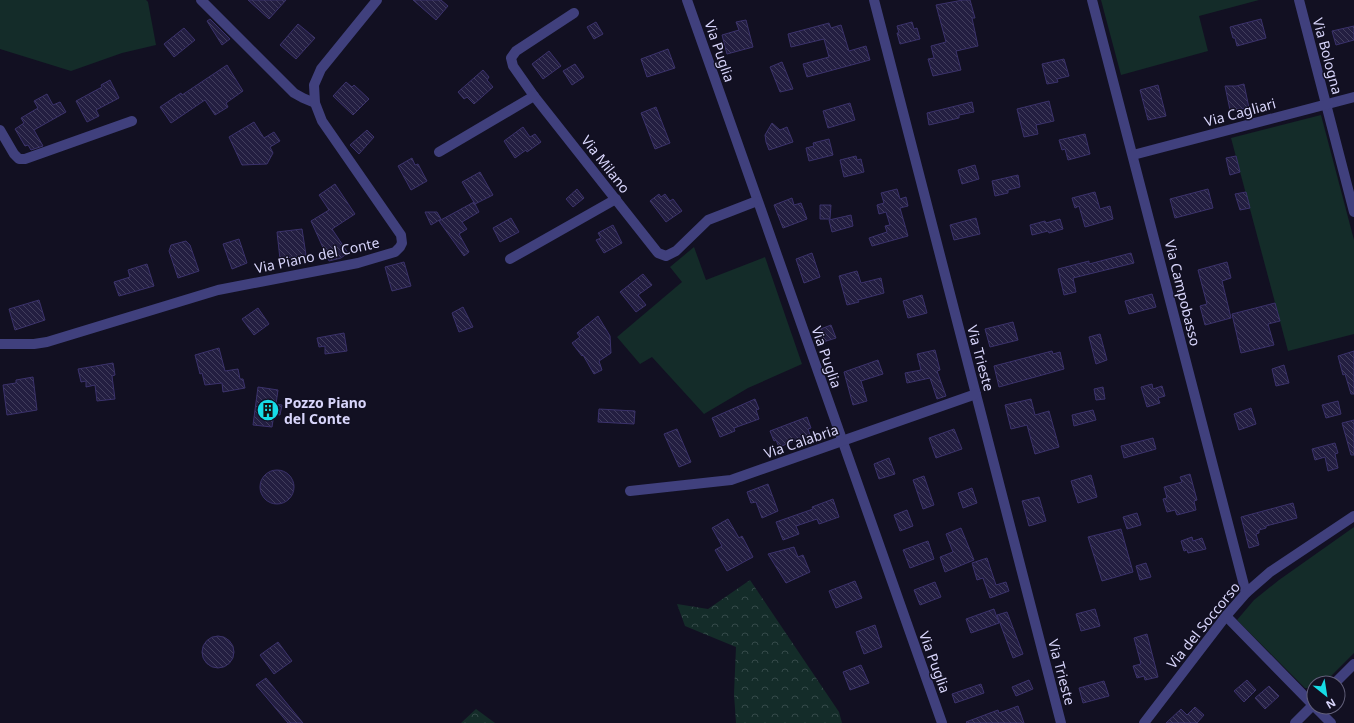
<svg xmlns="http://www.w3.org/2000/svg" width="1354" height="723" viewBox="0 0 1354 723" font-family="'Noto Sans',sans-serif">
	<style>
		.green { fill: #142c29 }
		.forest { fill: url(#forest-crowns) }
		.building { fill: url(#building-back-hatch); stroke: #3b326b }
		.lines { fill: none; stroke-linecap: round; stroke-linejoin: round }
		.minor { stroke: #40407d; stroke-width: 10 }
		.labels { text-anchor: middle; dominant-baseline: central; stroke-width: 3; stroke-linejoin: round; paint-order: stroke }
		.street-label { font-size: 14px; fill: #d8d5fb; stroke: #121022 }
		.poi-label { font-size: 14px; font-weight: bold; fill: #d8d5fb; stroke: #121022; text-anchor: start }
	</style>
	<defs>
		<pattern id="forest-crowns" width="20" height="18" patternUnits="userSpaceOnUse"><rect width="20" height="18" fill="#142c29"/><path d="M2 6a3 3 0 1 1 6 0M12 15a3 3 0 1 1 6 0" fill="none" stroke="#354a49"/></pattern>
		<pattern id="building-back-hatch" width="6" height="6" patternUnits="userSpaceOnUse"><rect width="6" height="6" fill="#231e41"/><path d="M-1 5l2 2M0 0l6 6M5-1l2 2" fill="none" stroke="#423e5d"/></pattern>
	</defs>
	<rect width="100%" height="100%" fill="#121022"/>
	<g class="green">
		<path d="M0 0H146L148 2 156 45 122 53 71 71 0 49Z"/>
		<path d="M1101 0H1259L1199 16 1208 51 1121 75Z"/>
		<path d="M1321 115 1354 240V334L1288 351 1231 138Z"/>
		<path d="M694 247 706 280 765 257 802 364 748 388 704 414 652 357 640 364 617 337 682 282 670 267Z"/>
		<path d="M1354 527V653L1324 683H1314V688H1305L1237 620 1254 600 1279 580Z"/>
	</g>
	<g class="forest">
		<path d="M750 580 839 712 842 723H736L734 694 736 647 685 626 677 604 708 609Z"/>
		<path d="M476 709 495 723H461Z"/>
	</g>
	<g class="building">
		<path d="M248 0H286L269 19Z"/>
		<path d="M413 0H441L448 6 436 20Z"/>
		<path d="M963 0H970L975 18H972L978 46 956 51 961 70 933 76 928 59 934 58 931 46 946 42 936 5Z"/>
		<path d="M210 19 230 39 222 45 207 21Z"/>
		<path d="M1261 19 1266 38 1237 46 1235 38H1233L1230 27Z"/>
		<path d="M746 20 753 47 727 54 722 35 739 30 736 22Z"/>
		<path d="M596 22 603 34 594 39 587 27Z"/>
		<path d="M912 22 914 29 917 28 920 39 900 44 897 33H899L897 26Z"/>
		<path d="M829 23 831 28 841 25 849 51 866 46 870 60 807 77 803 64 829 57 824 39 791 47 788 34Z"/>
		<path d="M298 24 315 38 296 59 280 45Z"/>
		<path d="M1354 26V40L1336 45 1332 31Z"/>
		<path d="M184 28 195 40 174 57 164 44Z"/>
		<path d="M668 49 675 68 647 77 641 59Z"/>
		<path d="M549 51 561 66 543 79 532 64Z"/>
		<path d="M1064 59 1069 76 1057 79 1058 82 1047 84 1042 64Z"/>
		<path d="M782 62 793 89 780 92 770 67Z"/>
		<path d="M575 64 584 77 572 85 563 71Z"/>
		<path d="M227 65 243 91 226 103 228 107 215 115 205 100 171 123 160 107 181 93 182 95Z"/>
		<path d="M483 70 489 77 487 80 493 87 474 104 467 97 464 99 458 92Z"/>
		<path d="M110 80 119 98 96 110 99 116 87 122 76 101 102 87 101 85Z"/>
		<path d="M346 82 352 87 354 85 369 99 353 115 333 96Z"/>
		<path d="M1244 84 1249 108 1230 110 1225 86H1236Z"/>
		<path d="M1158 85 1166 116 1148 120 1140 90Z"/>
		<path d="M47 94 53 105 60 102 66 112 34 130 43 146 31 150 28 145 25 146 15 129 24 123 21 118 38 108 34 101Z"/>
		<path d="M1049 101 1054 121 1036 125 1038 134 1024 137 1017 109Z"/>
		<path d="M972 102 974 112 959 115V118L929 125 927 113Z"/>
		<path d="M850 103 855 120 828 128 823 111Z"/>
		<path d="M656 107 670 143 655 149 641 113Z"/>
		<path d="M254 122 264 138 274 132 280 141 270 147 273 153 267 164 242 165 229 137Z"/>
		<path d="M772 123 780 130 787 127 793 142 769 150 766 142 765 135Z"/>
		<path d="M523 127 530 137 535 134 541 142 527 152 526 150 515 158 504 141Z"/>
		<path d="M367 130 374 137 359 154 350 145Z"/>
		<path d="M1085 134 1090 154 1068 160 1065 149 1062 150 1059 140Z"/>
		<path d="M829 139 833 155 809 161 806 148 814 146 813 143Z"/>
		<path d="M856 156 857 160 861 159 864 172 844 177 840 160Z"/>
		<path d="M1236 156 1240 172 1230 175 1226 158Z"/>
		<path d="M412 158 415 165 418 164 427 181 411 190 398 166Z"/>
		<path d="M975 165 979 179 962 184 958 170Z"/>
		<path d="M480 172 493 195 475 204 462 182Z"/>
		<path d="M1018 175 1020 187 1008 190V193L995 196 992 181Z"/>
		<path d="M335 184 355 214 332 229 348 253 341 258 329 261 311 221 329 210 319 195Z"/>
		<path d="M577 189 584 198 573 207 566 199Z"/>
		<path d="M897 189 900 199 906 197 908 206 900 208 908 236 872 246 869 238 887 232 885 226 890 225 886 212 879 214 877 205 884 203 881 193Z"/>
		<path d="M1208 189 1213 208 1175 218 1170 199Z"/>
		<path d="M1095 192 1100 209 1110 206 1113 219 1085 227 1079 206 1075 208 1072 198Z"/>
		<path d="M1246 192 1250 208 1240 210 1235 194Z"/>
		<path d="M659 194 661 197 665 194 670 201 673 199 682 211 666 222 650 201Z"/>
		<path d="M792 198 794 205 801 203 807 219 783 228 774 205Z"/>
		<path d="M474 202 479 212 462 222 467 229 459 234 469 252 464 256 439 221Z"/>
		<path d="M820 205H831L830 219H820Z"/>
		<path d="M425 212H437L441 219 431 225Z"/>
		<path d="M851 215 853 226 832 232 829 220Z"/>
		<path d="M511 218 519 232 500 242 493 228Z"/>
		<path d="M976 218 980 234 954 240 950 225Z"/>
		<path d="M1060 219 1063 229 1049 233 1048 231 1032 235 1030 225 1045 221 1046 223Z"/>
		<path d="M613 225 622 243 604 253 596 240 601 238 598 233Z"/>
		<path d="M302 229 306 255 280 259 277 232Z"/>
		<path d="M239 239 247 263 232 269 223 244Z"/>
		<path d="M186 241 190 245 199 271 178 278 169 251 171 245Z"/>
		<path d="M812 253 820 277 804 283 796 259Z"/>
		<path d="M1131 253 1134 263 1073 278 1076 292 1064 295 1058 269 1089 261V264Z"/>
		<path d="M404 262 411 286 392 291 385 267Z"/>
		<path d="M1227 262 1231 278 1222 281 1231 318 1205 325 1200 306 1207 304 1198 270Z"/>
		<path d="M147 264 154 286 119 296 114 282 130 277 128 270Z"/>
		<path d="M857 271 861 283 881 278 884 293 858 300 859 302 847 305 839 276Z"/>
		<path d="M643 274 652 285 638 295 646 305 636 312 620 292Z"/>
		<path d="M1152 294 1156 307 1129 314 1125 301Z"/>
		<path d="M922 295 927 313 908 318 903 301Z"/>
		<path d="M39 300 45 320 15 330 9 309Z"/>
		<path d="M1275 303 1280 321 1268 324 1274 345 1241 353 1232 314Z"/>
		<path d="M463 307 473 327 459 332 452 313Z"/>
		<path d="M258 308 269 324 254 335 242 319Z"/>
		<path d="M598 316 610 336 611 353 599 361 602 370 594 374 583 355 582 356 572 343 580 337 577 333Z"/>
		<path d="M1013 322 1018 340 990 347 985 329Z"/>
		<path d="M831 325 836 338 823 342 818 330Z"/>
		<path d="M344 333 347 351 325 354V346L319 347 317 338Z"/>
		<path d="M1100 334 1107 360 1096 364 1089 337Z"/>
		<path d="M219 348 225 371 238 369 240 379H243L245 388 223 392 222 383 205 385 202 373 200 374 195 355Z"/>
		<path d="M935 350 940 370 937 371 946 396 937 399 930 378 907 383 905 373 921 370 917 354Z"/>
		<path d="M1052 351 1053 354 1060 352 1064 369 999 387 994 366Z"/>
		<path d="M1354 351V394H1351L1345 374 1343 375 1338 356Z"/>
		<path d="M878 360 883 374 861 381 867 401 853 405 844 372Z"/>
		<path d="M113 363 115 375 112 376 115 399 97 401 95 385 86 387V381L81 382 78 369Z"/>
		<path d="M1284 365 1289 383 1276 386 1272 369Z"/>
		<path d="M33 377 37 410 7 415 3 385 16 383V380Z"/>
		<path d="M1152 384 1153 389 1162 386 1165 396 1158 398 1160 403 1147 407 1141 387Z"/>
		<path d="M258 387 278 390 276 404 282 405 280 415 274 414 272 427 253 425Z"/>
		<path d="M1103 387 1105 399 1096 400 1094 389Z"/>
		<path d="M755 399 759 409 756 410 759 419 734 428 735 431 720 437 712 418Z"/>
		<path d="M1031 399 1035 415 1049 411 1059 447 1035 454 1027 425 1011 429 1005 405Z"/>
		<path d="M1338 401 1341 414 1326 418 1322 405Z"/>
		<path d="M1251 408 1256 424 1239 430 1234 414Z"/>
		<path d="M599 409 635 411 634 424 598 422Z"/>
		<path d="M1093 410 1096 420 1074 426 1072 415Z"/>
		<path d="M807 417 811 428 808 429 810 435 779 447 776 440 774 441 770 431Z"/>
		<path d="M1354 420V455H1351L1342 423Z"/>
		<path d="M677 429 691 462 679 467 664 434Z"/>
		<path d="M954 429 962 449 936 458 929 438Z"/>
		<path d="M1153 438 1156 449 1124 458 1121 446Z"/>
		<path d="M1335 443 1338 453 1335 454 1338 468 1328 471 1325 457 1315 460 1312 449Z"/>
		<path d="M889 458 895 474 879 479 874 464Z"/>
		<circle cx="277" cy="487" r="17"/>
		<path d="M1190 474 1197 500 1194 501 1196 510 1177 515 1175 510 1167 512 1163 499 1167 498 1164 487 1182 482 1180 477Z"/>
		<path d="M1091 475 1097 497 1078 503 1071 481Z"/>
		<path d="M924 476 934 505 923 509 913 480Z"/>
		<path d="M768 484 778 511 762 518 756 502 751 503 747 492Z"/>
		<path d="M972 488 977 503 963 508 958 493Z"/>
		<path d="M1039 497 1046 521 1029 526 1022 501Z"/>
		<path d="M833 499 839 517 819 524 817 519 796 526 799 534 783 540 776 522 813 509 812 507Z"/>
		<path d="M1293 503 1297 518 1266 526V528L1259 530V533L1256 534 1259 545 1249 548 1241 517Z"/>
		<path d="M907 510 913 526 900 531 894 515Z"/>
		<path d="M1137 513 1141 525 1127 529 1123 517Z"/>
		<path d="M728 519 739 538 742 536 753 557 727 571 715 550 722 546 712 528Z"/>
		<path d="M961 528 974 560 945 572 940 557 953 552 946 534Z"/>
		<path d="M1121 529 1133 572 1102 581 1088 537Z"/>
		<path d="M1192 537 1193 541 1202 538 1206 549 1188 553 1187 550 1184 551 1181 541Z"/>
		<path d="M928 541 934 559 910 568 903 550Z"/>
		<path d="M794 547 798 557 803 555 810 572 786 583 768 554Z"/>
		<path d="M987 558 996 585 1006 582 1009 591 990 598 983 578 977 580 972 563Z"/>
		<path d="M1146 563 1151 577 1140 580 1136 566Z"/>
		<path d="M855 581 862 598 836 608 829 591Z"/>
		<path d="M935 582 941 597 920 605 914 590Z"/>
		<path d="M994 609 999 623 971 633 966 619Z"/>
		<path d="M1095 609 1100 626 1081 631 1076 614Z"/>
		<path d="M1007 612 1023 654 1013 658 997 615Z"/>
		<path d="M875 625 882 647 864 654 856 632Z"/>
		<path d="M1147 634 1158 677 1145 680 1144 676 1137 678 1133 666 1141 664 1134 638Z"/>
		<circle cx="218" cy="652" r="16"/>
		<path d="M278 642 292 661 274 674 260 655Z"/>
		<path d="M861 665 869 683 850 690 843 672Z"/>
		<path d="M266 678 303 723H288L256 685Z"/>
		<path d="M1029 680 1033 689 1016 696 1012 687Z"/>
		<path d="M1247 680 1256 690 1244 702 1234 691Z"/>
		<path d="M1104 681 1109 696 1083 703 1079 688Z"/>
		<path d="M981 684 984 693 955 703 952 694Z"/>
		<path d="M1269 686 1279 696 1265 709 1255 698Z"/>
		<path d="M1018 706 1024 723H967L966 722 998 710 999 713Z"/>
		<path d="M1195 707 1204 715 1197 723H1166L1181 709 1187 715Z"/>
	</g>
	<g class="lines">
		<g class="minor">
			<path d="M201 0 294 93 303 98 315 103"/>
			<path d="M687 0 942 723"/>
			<path d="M874 0 1061 723"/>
			<path d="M1092 0 1246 593"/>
			<path d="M1299 0 1354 212"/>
			<path d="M574 13 516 51 511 58 513 66 534 96 658 253 666 256 676 251 708 220 757 201"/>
			<path d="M0 130 14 154 19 159H25L132 121"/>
			<path d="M439 152 534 96"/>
			<path d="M1133 155 1354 97"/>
			<path d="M510 259 616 199"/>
			<path d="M0 344H34L47 342 218 290 358 263 395 252 400 247 402 243 401 235 322 121 315 103 314 85 321 69 377 0"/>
			<path d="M630 491 731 480 976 394"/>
			<path d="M1226 616 1314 706"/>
			<path d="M1335 683 1354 664"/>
			<path d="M1315 707 1331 723"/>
			<path d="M1144 723 1226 616 1246 593 1270 572 1354 516"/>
			<path d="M1295 723 1314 704"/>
		</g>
	</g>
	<defs>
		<g id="building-disc" transform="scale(1.15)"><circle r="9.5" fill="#16dce6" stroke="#121022"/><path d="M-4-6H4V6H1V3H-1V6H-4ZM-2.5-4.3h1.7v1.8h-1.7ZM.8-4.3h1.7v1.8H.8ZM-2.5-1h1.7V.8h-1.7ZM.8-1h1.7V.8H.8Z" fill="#111"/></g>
	</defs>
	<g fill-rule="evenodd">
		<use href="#building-disc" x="268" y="410"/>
	</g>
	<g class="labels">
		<g class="street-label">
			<text transform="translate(720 51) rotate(71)">Via Puglia</text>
			<text transform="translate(1328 56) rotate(75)">Via Bologna</text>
			<text transform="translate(1240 112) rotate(-15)">Via Cagliari</text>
			<text transform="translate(606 164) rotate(52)">Via Milano</text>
			<text transform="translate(317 255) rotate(-12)">Via Piano del Conte</text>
			<text transform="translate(1183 293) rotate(76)">Via Campobasso</text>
			<text transform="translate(827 357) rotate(71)">Via Puglia</text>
			<text transform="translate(981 358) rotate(75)">Via Trieste</text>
			<text transform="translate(801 441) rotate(-19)">Via Calabria</text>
			<text transform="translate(1203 625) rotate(-51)">Via del Soccorso</text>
			<text transform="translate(935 662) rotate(70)">Via Puglia</text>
			<text transform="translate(1062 672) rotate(75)">Via Trieste</text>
		</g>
		<g class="poi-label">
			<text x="284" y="402">Pozzo Piano<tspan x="284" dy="16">del Conte</tspan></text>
		</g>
	</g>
	<g transform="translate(1326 695) rotate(150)"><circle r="19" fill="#121022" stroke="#615f79"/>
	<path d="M0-3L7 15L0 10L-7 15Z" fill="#16dce6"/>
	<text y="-6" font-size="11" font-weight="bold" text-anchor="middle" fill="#d8d5fb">N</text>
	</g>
</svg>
